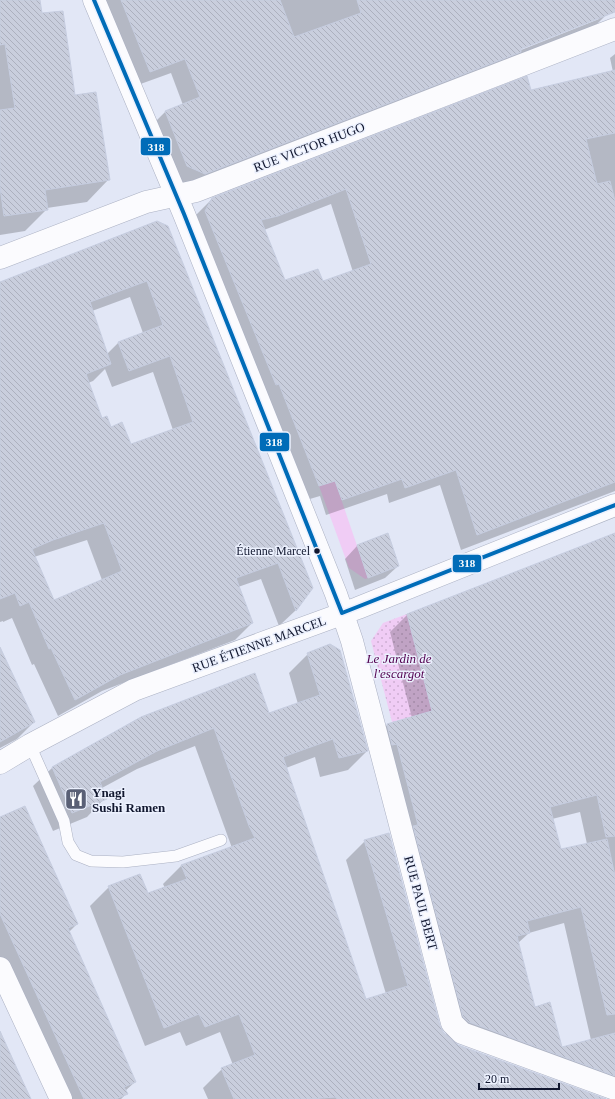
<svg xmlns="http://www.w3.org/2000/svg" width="615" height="1099" viewBox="0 0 615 1099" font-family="'Times New Roman',serif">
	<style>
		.grass { fill: #f0ccf5 }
		.garden { fill: url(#garden-dots) }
		.shadow { fill: #0003; fill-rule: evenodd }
		.building { fill: url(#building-back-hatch); stroke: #c6cde0; fill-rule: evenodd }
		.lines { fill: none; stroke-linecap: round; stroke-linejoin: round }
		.service-casing { stroke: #abb1c3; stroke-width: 12 }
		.minor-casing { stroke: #abb1c3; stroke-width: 23 }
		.service { stroke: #fbfbfe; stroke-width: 11 }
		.minor { stroke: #fbfbfe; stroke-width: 22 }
		.bus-1-casing { stroke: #ecf1fe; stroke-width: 7 }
		.bus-1 { stroke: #006cb8; stroke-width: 4 }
		.bus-dot { fill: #11172f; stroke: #ecf1fe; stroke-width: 1.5 }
		.labels { text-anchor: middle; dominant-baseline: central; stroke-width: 3; stroke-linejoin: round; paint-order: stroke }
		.bus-label { font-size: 12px; fill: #11172f; stroke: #ecf1fe; text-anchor: end }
		.street-label { font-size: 13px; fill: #11172f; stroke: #ecf1fe }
		.park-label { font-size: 13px; font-style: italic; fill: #530250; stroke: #ecf1fe }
		.poi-label { font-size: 13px; font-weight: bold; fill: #11172f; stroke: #ecf1fe; text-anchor: start }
		.line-badge { stroke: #ecf1fe; stroke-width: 1.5 }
		.badge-label { font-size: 11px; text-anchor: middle; font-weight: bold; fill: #fff }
	</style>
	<defs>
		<pattern id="garden-dots" width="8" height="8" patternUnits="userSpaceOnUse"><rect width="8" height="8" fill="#f0ccf5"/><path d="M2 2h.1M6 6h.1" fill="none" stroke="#cdaed2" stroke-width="1.8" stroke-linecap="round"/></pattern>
		<pattern id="building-back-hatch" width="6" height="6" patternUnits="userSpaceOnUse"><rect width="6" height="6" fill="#c9cedd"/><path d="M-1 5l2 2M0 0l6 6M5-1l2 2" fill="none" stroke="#acb0be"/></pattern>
	</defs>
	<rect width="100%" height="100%" fill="#e2e7f6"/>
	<path class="grass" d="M335 481 368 578 365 579 349 568 319 486Z"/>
	<path class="garden" d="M407 614 432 711 392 722 371 641 383 623Z"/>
	<g class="shadow">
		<path d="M0 0H39L41 15 109 179 87 202 47 208V209L25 231 0 235Z"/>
		<path d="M101 0H610L607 14 592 29 190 188 173 180 151 126 166 111 183 105 171 73 135 86ZM599 17V19L516 52V50Z"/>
		<path d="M615 54V491L461 550 440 485 389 503 387 494 326 515 320 496 303 501 196 215 212 199 530 91 613 72 610 58ZM331 204 353 272 322 283 285 282 264 230Z"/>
		<path d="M157 222 296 610 279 626 261 579 238 587 252 623 235 640 102 691 58 716 34 664 32 665 12 618 3 622V621L0 622V283ZM130 297 143 333 118 343 107 354 92 311ZM105 369 112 387 153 372 173 430 130 445 111 428 102 419 88 383 93 381ZM87 540 102 580 53 601 34 557Z"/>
		<path d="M615 534V1088L573 1084 449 1038 457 1046 600 1099H208L203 1088 222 1069 233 1065 220 1032 186 1046 180 1032 145 1046 90 906 109 887 147 895 165 888 163 884 182 865 232 848 195 746 137 769 102 788 105 798 87 817 53 831 33 786 52 768 141 718 268 714 298 704 289 673 308 654 367 751 348 770 320 777 315 757 286 768 365 1001 386 994 346 860 365 841 439 1027 442 1032 447 1037 370 742 387 725 412 718 390 632 407 615ZM580 812 587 844 560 850 552 819ZM564 923 591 1040 561 1048 534 1008 518 943 529 933Z"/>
		<path d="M357 546 398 566 385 578 355 590 345 559Z"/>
		<path d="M0 670 34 722 17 739 0 748Z"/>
		<path d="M0 818 77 924 69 932 135 1082 125 1091 126 1094 121 1099H57L0 974Z"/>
	</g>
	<g class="building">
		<path d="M0 0H40L42 13 63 11 75 95 96 92 110 180 45 190 48 210 4 216 0 187V110L15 108 5 44 0 45Z"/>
		<path d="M121 0H280L294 37 361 13 357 0H615V12L521 49V52L205 174 187 166 165 111 200 97 185 59 150 72Z"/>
		<path d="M615 70V133L586 139 597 184 610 181 615 201V482L477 535 456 470 405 488 402 479 342 500 335 481 319 486 279 384 276 385 205 211 212 198 527 76 531 90ZM346 189 371 264 323 281 318 269 285 280 261 220 278 216Z"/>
		<path d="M157 221 168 226 313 588 296 611 278 563 236 578 253 623 120 675 75 700 51 648 49 649 29 602 20 606 15 593 0 599V282ZM147 281 163 325 118 342 129 371 170 356 193 422 131 444 122 422 111 427 107 416 102 418 86 374 111 364 90 302ZM104 523 122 571 54 600 32 549 53 540Z"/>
		<path d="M388 533 399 566 368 578 357 545Z"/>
		<path d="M615 533V836L606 837 597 795 550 807 561 849 607 839 615 876V1014L607 1015 581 907 527 921 530 933 517 936 535 1007 550 1002 562 1047 615 1033V1076L469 1022 463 1017 413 826 418 825 397 744 392 745 387 724 432 711 407 614Z"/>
		<path d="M330 644 340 650 368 751 339 758 333 739 283 757 366 999 408 986 364 840 389 833 440 1026 443 1032 458 1045 606 1099H337L336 1097 309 1099H234L221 1068 255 1055 239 1014 205 1027 199 1014 164 1028 108 886 140 874 148 893 187 879 181 865 255 838 249 826 214 728 157 751 100 782 107 799 72 813 52 767 141 717 255 673 269 713 320 695 307 653Z"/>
		<path d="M0 647 35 722 0 742Z"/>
		<path d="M25 806 78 924 68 928 136 1082 124 1087 128 1094 116 1099H84L0 914V817Z"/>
		<path d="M0 1031 24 1084 31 1099H0Z"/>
	</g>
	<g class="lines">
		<g class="service-casing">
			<path id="service" d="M30 745 64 821 68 842 76 855 91 861 123 862 176 856 221 840"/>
		</g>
		<g class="minor-casing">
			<g id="minor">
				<path d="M94 0 184 214 336 594 352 641 452 1023 462 1033 615 1089"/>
				<path d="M0 258 146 202 196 191 615 29"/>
				<path d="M0 763 30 745 134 690 358 608 615 505"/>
				<path d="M0 968 61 1099"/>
			</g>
		</g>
		<use href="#service" class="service"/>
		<use href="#minor" class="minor"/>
		<g class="bus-1-casing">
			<path id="bus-1" d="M94 0 184 214 342 613 615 505"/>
		</g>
		<use href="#bus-1" class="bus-1"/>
	</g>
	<defs>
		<g id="restaurant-square" transform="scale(1.15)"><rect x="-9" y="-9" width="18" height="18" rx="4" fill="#5a6075" stroke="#ecf1fe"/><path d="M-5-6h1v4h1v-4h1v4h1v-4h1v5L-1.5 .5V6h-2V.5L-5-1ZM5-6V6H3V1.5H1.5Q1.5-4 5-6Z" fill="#fff"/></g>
	</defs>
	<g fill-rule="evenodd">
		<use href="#restaurant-square" x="76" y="799"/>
	</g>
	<circle class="bus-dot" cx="317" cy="551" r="3.5"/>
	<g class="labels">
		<g class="bus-label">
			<text x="310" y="551">Étienne Marcel</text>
		</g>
		<g class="street-label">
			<text transform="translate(309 147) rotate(-21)">RUE VICTOR HUGO</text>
			<text transform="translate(259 644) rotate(-20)">RUE ÉTIENNE MARCEL</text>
			<text transform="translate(421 903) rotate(75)">RUE PAUL BERT</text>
		</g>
		<g class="park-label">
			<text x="399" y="658">Le Jardin de<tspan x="399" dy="15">l'escargot</tspan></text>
		</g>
		<g class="poi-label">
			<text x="92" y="792">Ynagi<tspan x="92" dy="15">Sushi Ramen</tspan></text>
		</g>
	</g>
	<g class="line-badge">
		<rect x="140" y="137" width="31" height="19" rx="4" fill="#006cb8"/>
		<rect x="259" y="432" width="31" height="20" rx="4" fill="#006cb8"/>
		<rect x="452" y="554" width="30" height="19" rx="4" fill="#006cb8"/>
	</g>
	<g class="badge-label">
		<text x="156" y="151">318</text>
		<text x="274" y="446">318</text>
		<text x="467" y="567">318</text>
	</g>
	<path d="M479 1083v6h80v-6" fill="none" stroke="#11172f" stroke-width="2"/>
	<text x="485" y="1083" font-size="12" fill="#11172f" stroke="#ecf1fe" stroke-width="3" paint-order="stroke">20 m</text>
</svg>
